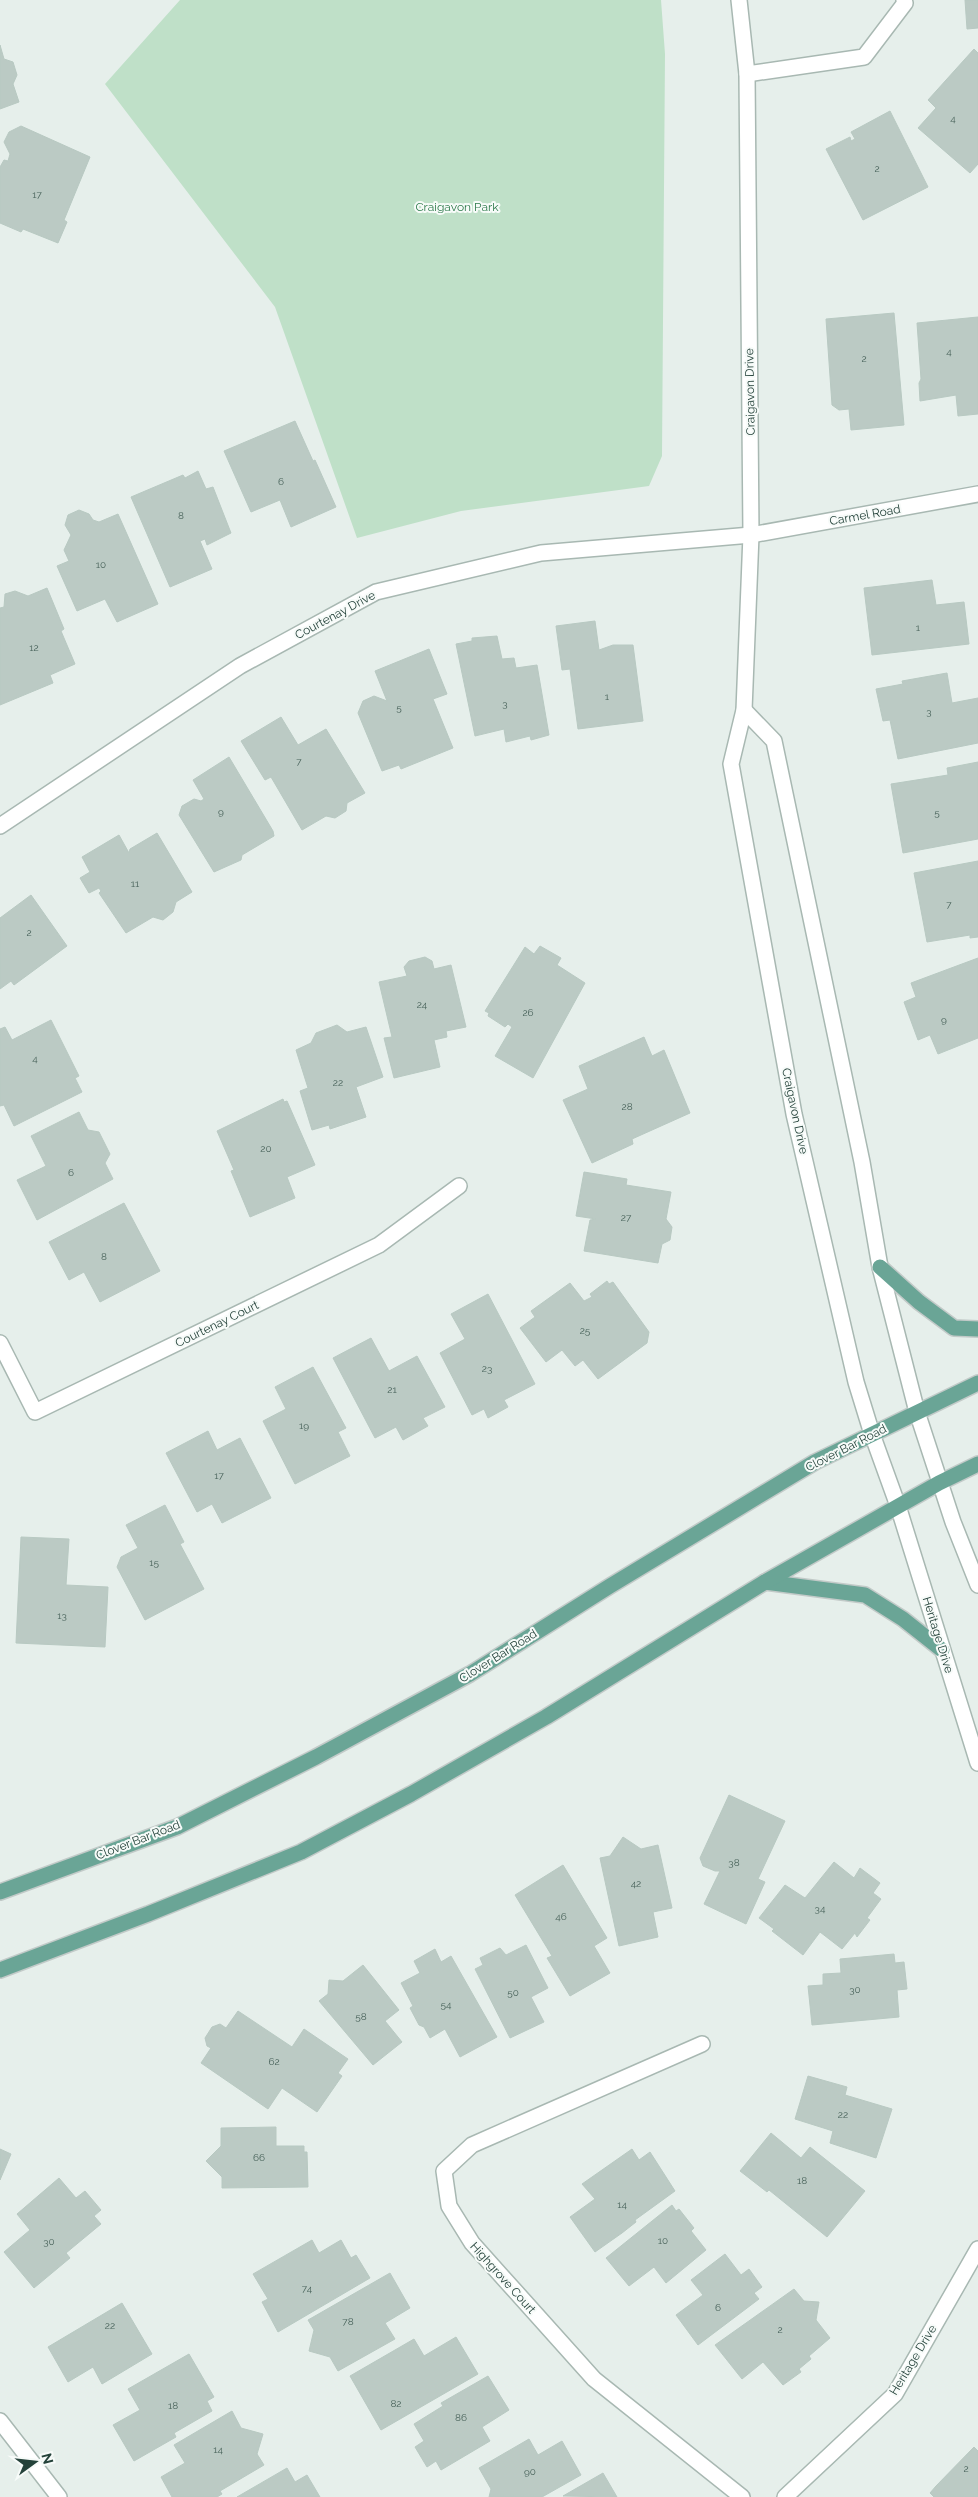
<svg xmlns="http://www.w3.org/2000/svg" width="978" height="2497" viewBox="0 0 978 2497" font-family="Raleway,sans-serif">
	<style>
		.green { fill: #bfe0c8 }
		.building { fill: #bbcac4; stroke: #b8c9c2 }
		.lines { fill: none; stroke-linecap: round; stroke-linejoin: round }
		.minor-casing { stroke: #a8b8b2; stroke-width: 18 }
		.major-casing { stroke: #c2cac8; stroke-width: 18 }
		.minor { stroke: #fff; stroke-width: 15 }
		.major { stroke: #6aa596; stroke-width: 15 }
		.labels { text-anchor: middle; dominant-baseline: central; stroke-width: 4; stroke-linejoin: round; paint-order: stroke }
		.number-label { font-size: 10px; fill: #4a645c }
		.park-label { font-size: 12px; fill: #2d7a4b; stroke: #f7fbf9 }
		.street-label { font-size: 12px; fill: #24423a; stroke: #f7fbf9 }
	</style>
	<rect width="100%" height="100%" fill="#e6efeb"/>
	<path class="green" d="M180 0H661L665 54 662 456 649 486 461 511 357 538 275 307 105 84Z"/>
	<g class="building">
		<path d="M965 0H978V28L967 29Z"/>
		<path d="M0 45 4 59 13 62 17 75 13 84 19 102 0 109Z"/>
		<path d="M974 49 978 53V164L970 173 918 128 936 108 928 100Z"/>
		<path d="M890 111 928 187 863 220 826 149 850 137 851 141 855 139 851 132Z"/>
		<path d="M21 126 90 157 64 220 67 222 58 243 23 229 21 232 0 223V167L4 160 8 161 10 154 4 142 9 132Z"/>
		<path d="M894 313 904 425 851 430 849 409 839 410 832 405 826 319Z"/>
		<path d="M978 317V414L958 416 956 395 920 401 919 383 921 379 917 323Z"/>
		<path d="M295 421 313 461 315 460 336 507 291 527 280 500 251 512 224 451Z"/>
		<path d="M198 471 206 489 213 487 231 533 207 545 205 539 200 541 212 569 170 587 131 497 183 475 185 478Z"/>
		<path d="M79 510 89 514 93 520 99 522 118 514 158 604 117 622 105 599 77 611 57 566 69 561 64 550 71 535 65 525 68 515Z"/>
		<path d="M932 580 936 605 964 602 969 644 872 655 864 588Z"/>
		<path d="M47 588 64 629 61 631 75 664 50 675 53 683 0 705V608L4 607 5 594 15 591 28 596Z"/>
		<path d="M595 621 599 650 613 645H633L643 721 578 729 570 669 562 670 556 626Z"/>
		<path d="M497 636 502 659 514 658 516 668 537 665 549 735 531 740 530 736 506 742 504 729 475 736 456 644 472 641V638Z"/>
		<path d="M429 649 447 694 433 699 453 748 401 769 399 765 382 771 358 713 363 701 374 696 387 701 375 671Z"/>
		<path d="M947 673 952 703 978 698V743L898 759 890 720 883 721 876 689 903 684 902 681Z"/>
		<path d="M281 717 298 745 326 729 365 793 347 803 346 811 335 818 326 816 302 830 271 777 265 780 241 741Z"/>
		<path d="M229 757 273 831 274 836 242 855 241 860 214 872 179 815 182 806 194 799 201 801 204 799 193 780Z"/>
		<path d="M978 762V839L903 853 891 784 948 775 947 768Z"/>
		<path d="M157 833 192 892 176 902 173 912 163 920 153 917 126 933 99 893 101 891 99 888 89 893 80 878 90 872 82 857 119 835 129 853 130 849Z"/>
		<path d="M978 861V937L970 938V935L927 942 914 873Z"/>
		<path d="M31 895 67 946 14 985 11 981 0 989V918Z"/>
		<path d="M540 946 561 958 557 965 585 983 533 1078 495 1056 512 1027 508 1024 505 1027 488 1016 489 1013 485 1011 525 947 534 954Z"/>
		<path d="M425 957 432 961 434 969 451 965 466 1027 446 1031 447 1037 434 1040 440 1067 394 1078 384 1038 392 1037 379 982 407 976 404 967 409 961Z"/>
		<path d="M978 958V1038L938 1054 930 1035 918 1040 904 1002 916 997 911 983Z"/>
		<path d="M51 1020 79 1076 75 1078 82 1092 14 1126 4 1105 0 1106V1029L5 1027 12 1040Z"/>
		<path d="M337 1025 347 1032 366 1027 383 1077 356 1087 366 1117 330 1129 329 1125 312 1130 300 1091 308 1088 296 1050 311 1043 316 1033Z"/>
		<path d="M644 1037 652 1056 664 1050 690 1113 632 1139 633 1144 592 1163 563 1100 588 1089 579 1066Z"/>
		<path d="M283 1099 284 1102 287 1101 315 1165 287 1177 295 1198 250 1217 231 1171 234 1170 217 1131Z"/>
		<path d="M79 1112 88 1130 99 1132 110 1154 105 1163 113 1179 37 1220 17 1180 46 1166 31 1136Z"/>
		<path d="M584 1172 627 1179 626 1185 671 1192 666 1219 672 1227 670 1240 662 1244 658 1263 584 1251 590 1220 596 1219 576 1216Z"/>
		<path d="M124 1203 160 1271 100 1302 84 1272 69 1280 49 1242Z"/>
		<path d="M607 1281 609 1284 613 1282 649 1332 647 1343 598 1379 583 1360 575 1366 562 1350 546 1362 520 1328 535 1317 531 1311 570 1283 584 1301 592 1297 590 1294Z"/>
		<path d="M488 1294 535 1384 504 1400 508 1407 488 1418 484 1409 472 1415 440 1353 465 1339 451 1314Z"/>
		<path d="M371 1338 389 1371 417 1356 445 1407 423 1418 428 1426 403 1440 396 1427 375 1438 333 1358Z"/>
		<path d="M313 1367 346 1428 338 1432 350 1456 295 1484 263 1421 286 1409 275 1387Z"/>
		<path d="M208 1431 217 1450 240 1438 271 1498 222 1523 212 1504 197 1512 166 1453Z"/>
		<path d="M165 1505 184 1542 180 1544 204 1589 145 1620 117 1567 121 1557 138 1548 126 1525Z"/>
		<path d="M21 1537 69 1539 66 1585 108 1587 105 1647 16 1643Z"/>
		<path d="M729 1795 785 1821 758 1879 765 1882 746 1924 704 1904 720 1871H715L703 1866 700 1858Z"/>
		<path d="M623 1837 641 1849 658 1845 672 1908 653 1912 658 1937 619 1946 600 1858 610 1856Z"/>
		<path d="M834 1862 854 1878 860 1868 880 1883 873 1893 881 1899 867 1918 870 1920 857 1937 855 1933 842 1949 820 1932 803 1955 772 1931 774 1929 759 1918 785 1885 805 1898Z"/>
		<path d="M563 1865 607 1938 594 1946 610 1973 570 1996 547 1958 552 1956 515 1895Z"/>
		<path d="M526 1945 548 1988 531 1997 544 2022 510 2038 475 1969 483 1965 480 1958 500 1948 506 1955Z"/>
		<path d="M435 1949 441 1962 451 1956 497 2037 460 2057 445 2029 430 2038 424 2027 419 2025 410 2008 413 2006 401 1983 420 1973 414 1961Z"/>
		<path d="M894 1954 895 1963 904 1962 907 1989 897 1990 899 2017 812 2025 808 1986 823 1985V1974L841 1973 840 1959Z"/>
		<path d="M363 1965 399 2010 385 2021 402 2042 373 2065 319 2001 328 1994 329 1980 343 1981Z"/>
		<path d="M238 2011 292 2047 304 2029 348 2059 338 2073 342 2076 317 2112 282 2088 268 2109 201 2063 211 2048 207 2046 205 2038 212 2027 220 2024 226 2028Z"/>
		<path d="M808 2076 847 2087 845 2095 892 2109 876 2158 830 2143 833 2131 795 2119Z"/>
		<path d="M276 2127V2146H304V2152H307L308 2187 222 2188V2177L206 2161 221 2146V2128Z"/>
		<path d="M771 2133 801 2158 810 2147 865 2191 827 2237 769 2190 767 2192 740 2171Z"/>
		<path d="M0 2149 11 2154 0 2180Z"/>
		<path d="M632 2149 639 2160 650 2152 675 2191 635 2220 636 2222 622 2233 595 2252 570 2217 595 2199 582 2184Z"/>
		<path d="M59 2178 76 2198 85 2191 101 2210 94 2216 101 2224 66 2253 70 2258 34 2288 4 2252 30 2230 17 2214Z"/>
		<path d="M672 2205 676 2211 679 2209 694 2228 691 2231 706 2250 666 2283 654 2267 629 2286 606 2258Z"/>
		<path d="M312 2240 319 2253 341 2240 351 2258 356 2255 370 2278 278 2332 262 2302 268 2299 253 2274Z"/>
		<path d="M725 2254 741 2275 749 2269 762 2287 754 2293 759 2299 698 2345 676 2315 703 2295 691 2280Z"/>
		<path d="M390 2273 410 2308 385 2323 395 2339 338 2371 330 2357 309 2351 314 2330 308 2320Z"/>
		<path d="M794 2289 804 2301 819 2302 816 2320 830 2338 809 2356 811 2359 799 2369 801 2372 783 2385 763 2362 742 2379 715 2345Z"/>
		<path d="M122 2303 152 2354 102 2384 93 2367 68 2382 48 2347Z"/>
		<path d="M456 2337 478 2374 381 2430 350 2376 414 2339 424 2356Z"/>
		<path d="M189 2354 214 2397 207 2401 212 2411 174 2433 176 2437 134 2461 113 2425 140 2410 128 2389Z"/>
		<path d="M488 2376 509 2410 482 2427 490 2441 441 2470 436 2461 427 2467 415 2447 424 2441 414 2424 443 2406 441 2403Z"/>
		<path d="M232 2411 241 2428 263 2434 257 2454 264 2465 220 2491 222 2494 217 2497H172L161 2477 185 2463 174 2445Z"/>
		<path d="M529 2439 538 2455 562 2441 581 2475 542 2497H489L491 2489 479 2468Z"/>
		<path d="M974 2447 978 2451V2497H934L930 2493 936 2486Z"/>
		<path d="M287 2468 295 2482 307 2475 320 2497H237Z"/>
		<path d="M603 2473 617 2497 563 2496Z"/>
	</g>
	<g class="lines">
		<g class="minor-casing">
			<g id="minor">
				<path d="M739 0 747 74 751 535 744 710 731 764 794 1114 856 1382 872 1434 898 1506 978 1763"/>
				<path d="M747 74 864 57 905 3 904 0"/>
				<path d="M744 710 774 741 862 1162 880 1267 917 1412 953 1522 978 1585"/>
				<path d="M0 826 240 666 376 592 541 553 751 535 978 494"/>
				<path d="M0 1343 35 1412 379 1245 459 1186"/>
				<path d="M702 2044 472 2145 444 2171 449 2206 472 2243 594 2379 742 2497"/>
				<path d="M0 2421 59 2497"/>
				<path d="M785 2497 895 2394 978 2249"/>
			</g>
		</g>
		<g class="major-casing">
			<g id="major">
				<path d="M880 1267 919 1302 954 1328 978 1329"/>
				<path d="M765 1582 865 1595 903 1619 942 1650"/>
				<path d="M0 1892 177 1827 316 1757 470 1674 610 1586 815 1462 978 1383"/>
				<path d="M0 1970 148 1914 301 1852 411 1794 546 1717 765 1582 939 1483 978 1464"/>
			</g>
		</g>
		<use href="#minor" class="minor"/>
		<use href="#major" class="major"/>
	</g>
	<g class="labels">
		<g class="number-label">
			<text x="953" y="118">4</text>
			<text x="877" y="168">2</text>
			<text x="37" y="194">17</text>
			<text x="949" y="351">4</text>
			<text x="864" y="358">2</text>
			<text x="281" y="481">6</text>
			<text x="181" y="515">8</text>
			<text x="101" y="564">10</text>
			<text x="918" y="627">1</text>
			<text x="34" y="647">12</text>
			<text x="607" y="696">1</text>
			<text x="505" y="703">3</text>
			<text x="399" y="707">5</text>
			<text x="929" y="711">3</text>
			<text x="299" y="761">7</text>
			<text x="221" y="811">9</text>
			<text x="937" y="812">5</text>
			<text x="135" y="883">11</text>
			<text x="949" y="904">7</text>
			<text x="29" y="932">2</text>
			<text x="422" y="1004">24</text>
			<text x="528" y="1012">26</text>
			<text x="944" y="1019">9</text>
			<text x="35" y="1058">4</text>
			<text x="338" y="1082">22</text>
			<text x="627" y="1106">28</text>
			<text x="266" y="1148">20</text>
			<text x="71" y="1172">6</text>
			<text x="626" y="1217">27</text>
			<text x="104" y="1256">8</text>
			<text x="585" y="1330">25</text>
			<text x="487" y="1368">23</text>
			<text x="392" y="1389">21</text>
			<text x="304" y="1425">19</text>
			<text x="219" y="1475">17</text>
			<text x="154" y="1562">15</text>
			<text x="62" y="1615">13</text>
			<text x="734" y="1862">38</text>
			<text x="636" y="1883">42</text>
			<text x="820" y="1908">34</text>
			<text x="561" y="1916">46</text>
			<text x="855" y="1989">30</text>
			<text x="513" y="1992">50</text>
			<text x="446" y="2004">54</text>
			<text x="361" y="2016">58</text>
			<text x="274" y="2061">62</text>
			<text x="843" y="2114">22</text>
			<text x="259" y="2157">66</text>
			<text x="802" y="2180">18</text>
			<text x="622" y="2204">14</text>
			<text x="663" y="2240">10</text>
			<text x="49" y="2241">30</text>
			<text x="307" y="2288">74</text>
			<text x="718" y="2307">6</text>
			<text x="348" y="2321">78</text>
			<text x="110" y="2325">22</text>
			<text x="780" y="2329">2</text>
			<text x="396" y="2403">82</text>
			<text x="173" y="2405">18</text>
			<text x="461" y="2417">86</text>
			<text x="218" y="2449">14</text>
			<text x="966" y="2468">2</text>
			<text x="530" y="2471">90</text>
		</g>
		<g class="park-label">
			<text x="457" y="207">Craigavon Park</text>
		</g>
		<g class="street-label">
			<text transform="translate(750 392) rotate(-91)">Craigavon Drive</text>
			<text transform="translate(865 515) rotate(-10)">Carmel Road</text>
			<text transform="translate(335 615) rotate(-28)">Courtenay Drive</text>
			<text transform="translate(795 1111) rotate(78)">Craigavon Drive</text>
			<text transform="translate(217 1324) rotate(-26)">Courtenay Court</text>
			<text transform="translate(846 1448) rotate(-27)">Clover Bar Road</text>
			<text transform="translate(938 1635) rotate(73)">Heritage Drive</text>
			<text transform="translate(498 1656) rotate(-32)">Clover Bar Road</text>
			<text transform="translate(138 1840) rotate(-21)">Clover Bar Road</text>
			<text transform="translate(503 2278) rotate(48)">Highgrove Court</text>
			<text transform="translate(913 2360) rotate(-59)">Heritage Drive</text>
		</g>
	</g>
	<g transform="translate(35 2462) rotate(75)" stroke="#f7fbf9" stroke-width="4" paint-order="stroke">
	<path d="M0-4L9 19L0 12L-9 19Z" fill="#24423a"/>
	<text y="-8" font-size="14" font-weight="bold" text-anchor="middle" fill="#24423a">N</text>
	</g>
</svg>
